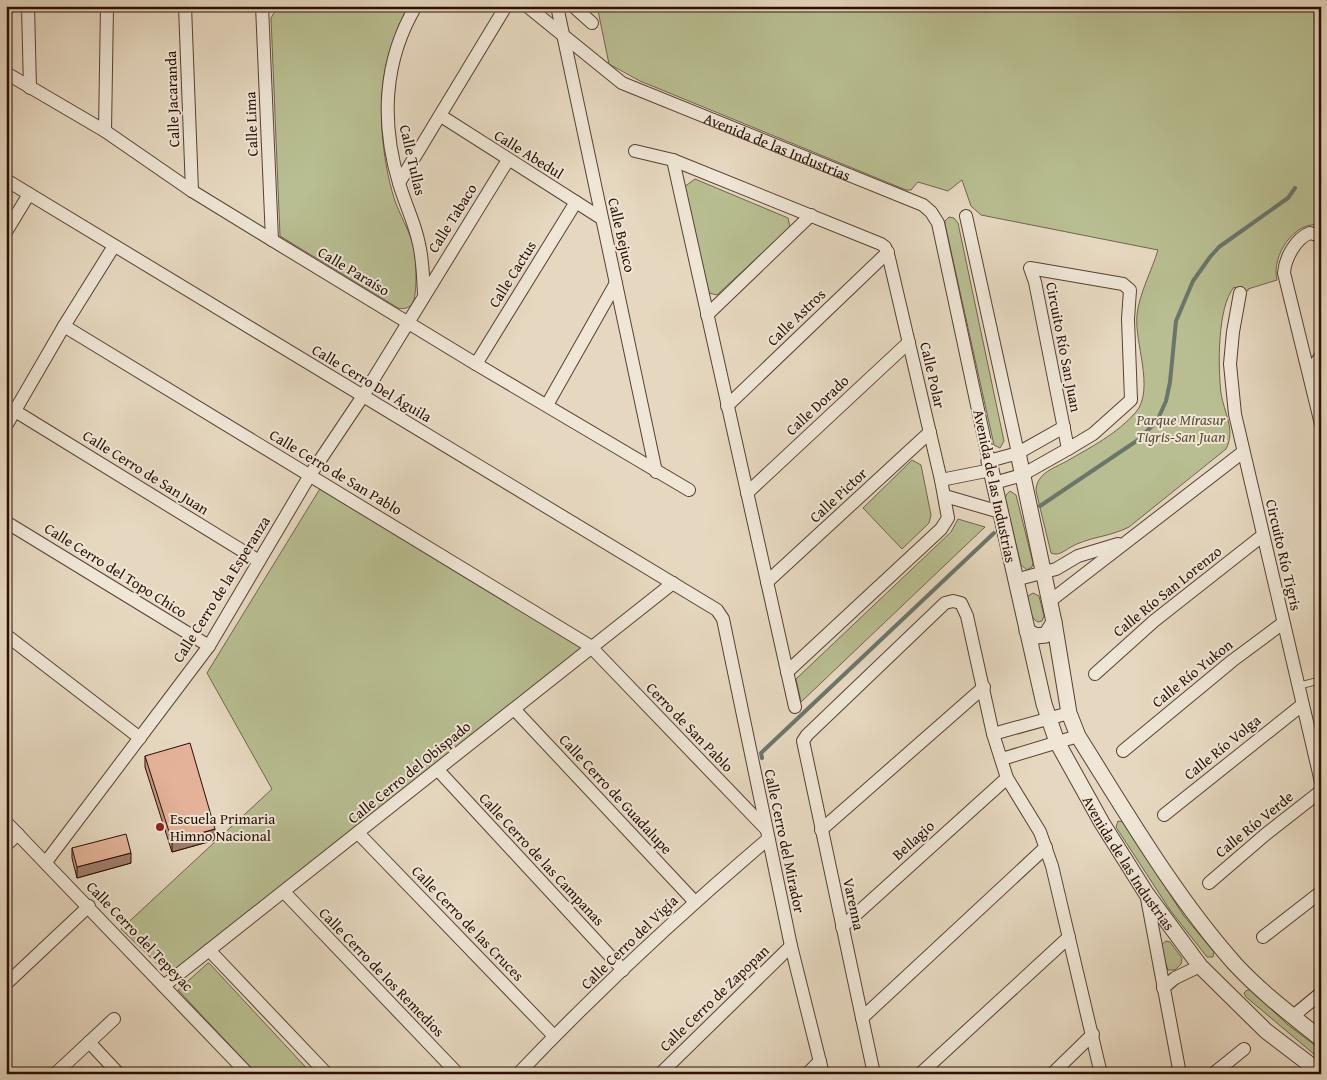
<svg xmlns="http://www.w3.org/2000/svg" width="1327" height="1080" viewBox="0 0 1327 1080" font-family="'Gentium Book Plus',serif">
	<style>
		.green { fill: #b8be91; stroke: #70664a }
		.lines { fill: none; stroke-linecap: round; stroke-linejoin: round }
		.stream { stroke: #6a766a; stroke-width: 4 }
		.service-casing { stroke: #584132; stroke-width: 8 }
		.minor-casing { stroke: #584132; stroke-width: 14 }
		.tertiary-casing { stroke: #584132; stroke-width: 17 }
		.service { stroke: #efe6d6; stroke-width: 6 }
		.minor { stroke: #efe6d6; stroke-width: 12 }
		.tertiary { stroke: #efe6d6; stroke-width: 15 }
		.wall { fill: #c39983; stroke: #290f02 }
		.shaded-wall { fill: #9f7d6a; stroke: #290f02 }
		.building { fill: #e3b298; stroke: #290f02 }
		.poi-dot { fill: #8f2418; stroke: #efe6d6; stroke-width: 2 }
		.labels { text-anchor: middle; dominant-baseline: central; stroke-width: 4; stroke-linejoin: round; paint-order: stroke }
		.street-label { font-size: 15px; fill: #290f02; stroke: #efe6d6 }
		.park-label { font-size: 15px; font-style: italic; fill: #5b4c34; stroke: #efe6d6 }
		.poi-label { font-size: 15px; fill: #290f02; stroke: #efe6d6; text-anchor: start }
	</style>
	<rect width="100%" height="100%" fill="#e6d8c0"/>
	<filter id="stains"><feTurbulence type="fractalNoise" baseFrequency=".004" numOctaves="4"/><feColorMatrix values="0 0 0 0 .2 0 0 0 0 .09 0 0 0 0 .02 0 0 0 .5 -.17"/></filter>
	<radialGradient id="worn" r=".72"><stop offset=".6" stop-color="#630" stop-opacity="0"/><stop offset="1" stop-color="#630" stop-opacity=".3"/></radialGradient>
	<g class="green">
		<path d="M278 6H413C403 24 390 45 386 65 377 105 382 159 394 198 399 214 410 231 414 248 416 258 418 296 412 304 408 309 403 309 398 308L280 236 271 18Z"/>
		<path d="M597 6H1321V225C1294 220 1271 256 1277 280L1248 289V291L1234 287C1217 308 1218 367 1221 393 1224 413 1236 430 1226 449L1129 527C1110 537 1087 537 1069 548 1063 552 1058 556 1051 553L1036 491C1036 487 1037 483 1039 480 1044 471 1058 466 1067 461 1091 447 1117 434 1136 412 1155 389 1134 342 1137 315 1139 294 1152 270 1158 250L981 215 971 206 962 180 948 191 918 182 911 190H906L640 81 609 64Z"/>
		<path d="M695 179 788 218 790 227 717 295 709 293 684 187Z"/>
		<path d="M949 217 954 218 958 223 1004 441 1000 448 994 445 945 224V221Z"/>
		<path d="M912 460 921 465 931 515 929 523 902 549 863 508Z"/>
		<path d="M321 487 586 650 170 976 121 929 272 789 207 673Z"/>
		<path d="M1010 491 1016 495 1033 563 1032 567 1027 570 1021 565 1005 499 1006 495Z"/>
		<path d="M958 519 985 527 801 702 796 679 951 532Z"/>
		<path d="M1033 593 1039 596 1044 616 1042 621 1038 622C1030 619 1028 604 1028 596Z"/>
		<path d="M1118 821 1123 822 1184 916 1214 952 1213 957H1207L1170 910 1116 827Z"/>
		<path d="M1166 941 1170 942 1182 958 1181 964 1175 970H1168L1160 946Z"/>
		<path d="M208 963H209L312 1074H257L178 990Z"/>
		<path d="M1247 990H1251L1287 1024 1321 1050V1060L1246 997 1244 993Z"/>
	</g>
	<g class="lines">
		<g class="stream">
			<path d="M1040 506 1138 440 1157 421 1166 401 1170 382 1176 321 1193 281 1210 257 1219 247 1288 198 1295 188"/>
			<path d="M762 758 761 753 994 533"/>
		</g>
		<g class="service-casing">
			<path id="service" d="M1298 686 1321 680"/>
		</g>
		<g class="minor-casing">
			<g id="minor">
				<path d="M28 6 30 88"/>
				<path d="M185 6 192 191"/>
				<path d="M262 6 272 240"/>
				<path d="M416 6C383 61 381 123 399 183 405 204 415 223 419 244 423 261 423 277 424 294"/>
				<path id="s1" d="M527 6 622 83 923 205 931 212 938 223 989 461 1018 453 1064 427"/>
				<path d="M557 6 656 472"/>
				<path d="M573 6 592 23"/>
				<path d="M6 73 105 131 192 191 272 240 476 364 689 490"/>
				<path d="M441 116 601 218"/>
				<path d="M105 131 107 6"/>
				<path d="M635 151 673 160 881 244 885 247 889 258 941 480 948 518 941 529 787 672"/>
				<path d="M673 160 795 707"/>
				<path d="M6 180 717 610 723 619 791 946 823 1074"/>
				<path d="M399 183 506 6"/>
				<path d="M966 216 1018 453"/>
				<path d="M6 232 29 194"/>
				<path d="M1321 236 1310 233C1296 238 1285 258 1284 273L1321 424"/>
				<path d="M1030 268 1123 284 1130 290 1128 319 1131 400 1093 434 1068 449 1035 282Z"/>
				<path d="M1240 293 1233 332 1230 364 1235 414 1321 782"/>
				<path d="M707 315 811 215"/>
				<path d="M64 326 590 646 766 829"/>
				<path d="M476 364 576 202"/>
				<path d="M1309 372 1321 356"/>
				<path d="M547 405 616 283"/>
				<path d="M727 406 888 252"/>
				<path d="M15 411 259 561"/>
				<path d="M6 426 64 326 114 246"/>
				<path d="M941 480 991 470"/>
				<path d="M994 483 1022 475 1068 449"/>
				<path d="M747 493 909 342"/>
				<path d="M945 496 1000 512"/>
				<path d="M6 522 209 646"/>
				<path d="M1015 580 1056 569 1078 556 1118 544"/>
				<path d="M767 582 930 432"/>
				<path d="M1050 601 1243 452"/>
				<path d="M6 635 140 738"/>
				<path d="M1095 674 1154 621 1262 536"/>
				<path d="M514 709 695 902"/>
				<path d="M993 734 1069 713"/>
				<path d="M1123 751 1232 661 1283 623"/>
				<path d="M1002 759 1078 736"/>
				<path d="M438 770 623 970"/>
				<path d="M1164 815 1302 705"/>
				<path d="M6 822 248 1074"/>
				<path d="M821 830 984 687"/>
				<path d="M358 833 554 1036"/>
				<path d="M6 845 18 834"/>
				<path d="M46 862 209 646 310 475 363 396 508 160"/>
				<path d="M1209 883 1266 834 1321 791"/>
				<path d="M284 892 458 1074"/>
				<path d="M1146 893 1180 1074"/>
				<path d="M842 927 1007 778"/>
				<path d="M1263 937 1321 892"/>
				<path d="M209 950 327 1074"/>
				<path d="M6 984 89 906"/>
				<path d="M165 985 673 583"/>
				<path d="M1163 988 1175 978 1200 966"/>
				<path d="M1292 1017 1321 993"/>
				<path d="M862 1018 1046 847"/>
				<path d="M89 1042 119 1074"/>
				<path d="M55 1074 114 1019"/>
				<path d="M518 1074C597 991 681 913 768 839"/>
				<path d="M660 1074 791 946"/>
				<path d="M807 1074 820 1061"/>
				<path d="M874 1074 803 741 807 735 945 603 953 601 961 603 967 616 993 734 1007 778 1040 832 1052 866 1101 1074"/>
				<path d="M920 1074 1069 937"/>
				<path d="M1052 1074 1093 1034"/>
				<path d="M1213 1074 1244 1049"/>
			</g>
		</g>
		<g class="tertiary-casing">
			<g id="tertiary">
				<path d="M1018 453 1054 622 1069 713 1078 736C1127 814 1174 895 1235 964 1261 992 1291 1015 1321 1039"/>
				<path id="s2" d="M989 461 1044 704 1057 742 1102 823 1146 893 1200 966 1266 1031 1321 1073"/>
				<path d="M1027 631 1036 636 1046 635 1054 622"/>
			</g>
		</g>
		<use href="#service" class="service"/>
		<use href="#minor" class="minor"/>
		<use href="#tertiary" class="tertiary"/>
	</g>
	<g class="wall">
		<path d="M145 756 215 840 172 852 145 767Z"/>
		<path d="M72 848 131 863 77 878 72 858Z"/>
	</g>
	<g class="shaded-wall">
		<path d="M215 829V840L172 852V841Z"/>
		<path d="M131 853V863L77 878V867Z"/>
	</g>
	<g class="building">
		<path d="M190 743 215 829 172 841 145 756Z"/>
		<path d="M126 834 131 853 77 867 72 848Z"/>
	</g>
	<circle class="poi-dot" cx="160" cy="827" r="5"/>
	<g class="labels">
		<g class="street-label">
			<text transform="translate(172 99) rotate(-92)">Calle Jacaranda</text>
			<text transform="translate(251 124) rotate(-92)">Calle Lima</text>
			<text stroke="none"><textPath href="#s1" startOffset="290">Avenida de las Industrias</textPath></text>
			<text transform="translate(529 154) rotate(32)">Calle Abedul</text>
			<text transform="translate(413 160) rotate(77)">Calle Tullas</text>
			<text transform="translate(452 218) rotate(-58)">Calle Tabaco</text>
			<text transform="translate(622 235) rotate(77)">Calle Bejuco</text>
			<text transform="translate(354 271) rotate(31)">Calle Paraíso</text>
			<text transform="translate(512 274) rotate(-58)">Calle Cactus</text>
			<text transform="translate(796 317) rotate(-44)">Calle Astros</text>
			<text transform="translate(1064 347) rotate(79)">Circuito Río San Juan</text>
			<text transform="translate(933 375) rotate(77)">Calle Polar</text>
			<text transform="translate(372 383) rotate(31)">Calle Cerro Del Águila</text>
			<text transform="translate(817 405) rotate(-43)">Calle Dorado</text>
			<text transform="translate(146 472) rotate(32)">Calle Cerro de San Juan</text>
			<text transform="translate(336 472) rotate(31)">Calle Cerro de San Pablo</text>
			<text transform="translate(995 486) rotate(78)">Avenida de las Industrias</text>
			<text transform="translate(838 495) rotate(-43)">Calle Pictor</text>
			<text transform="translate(1284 555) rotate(77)">Circuito Río Tigris</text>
			<text transform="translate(116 570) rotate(32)">Calle Cerro del Topo Chico</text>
			<text transform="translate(221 589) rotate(-58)">Calle Cerro de la Esperanza</text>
			<text transform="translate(1167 591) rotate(-39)">Calle Río San Lorenzo</text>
			<text transform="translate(1192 673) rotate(-39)">Calle Río Yukon</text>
			<text transform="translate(690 727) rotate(46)">Cerro de San Pablo</text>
			<text transform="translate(1222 747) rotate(-39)">Calle Río Volga</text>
			<text transform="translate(409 772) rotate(-39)">Calle Cerro del Obispado</text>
			<text transform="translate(616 794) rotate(47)">Calle Cerro de Guadalupe</text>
			<text transform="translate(1254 824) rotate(-39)">Calle Río Verde</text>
			<text transform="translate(913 840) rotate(-42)">Bellagio</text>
			<text transform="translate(785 841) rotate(78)">Calle Cerro del Mirador</text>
			<text transform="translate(542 859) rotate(47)">Calle Cerro de las Campanas</text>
			<text stroke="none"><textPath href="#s2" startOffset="430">Avenida de las Industrias</textPath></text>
			<text transform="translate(854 904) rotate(78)">Varenna</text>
			<text transform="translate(468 923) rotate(46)">Calle Cerro de las Cruces</text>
			<text transform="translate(140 936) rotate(46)">Calle Cerro del Tepeyac</text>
			<text transform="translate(629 942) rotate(-44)">Calle Cerro del Vigía</text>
			<text transform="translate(382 972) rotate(46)">Calle Cerro de los Remedios</text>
			<text transform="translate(714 998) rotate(-44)">Calle Cerro de Zapopan</text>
		</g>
		<g class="park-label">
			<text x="1181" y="419">Parque Mirasur<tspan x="1181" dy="17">Tigris-San Juan</tspan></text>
		</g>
		<g class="poi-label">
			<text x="170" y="818">Escuela Primaria<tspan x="170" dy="17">Himno Nacional</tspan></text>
		</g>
	</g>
	<rect width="1327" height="1080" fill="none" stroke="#e6d8c0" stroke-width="25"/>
	<rect x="8" y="8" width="1312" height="1065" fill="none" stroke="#290f02" stroke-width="2.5"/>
	<rect x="12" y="12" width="1302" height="1055" fill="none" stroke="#290f02"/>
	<rect width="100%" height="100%" filter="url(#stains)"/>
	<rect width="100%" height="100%" fill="url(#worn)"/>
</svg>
